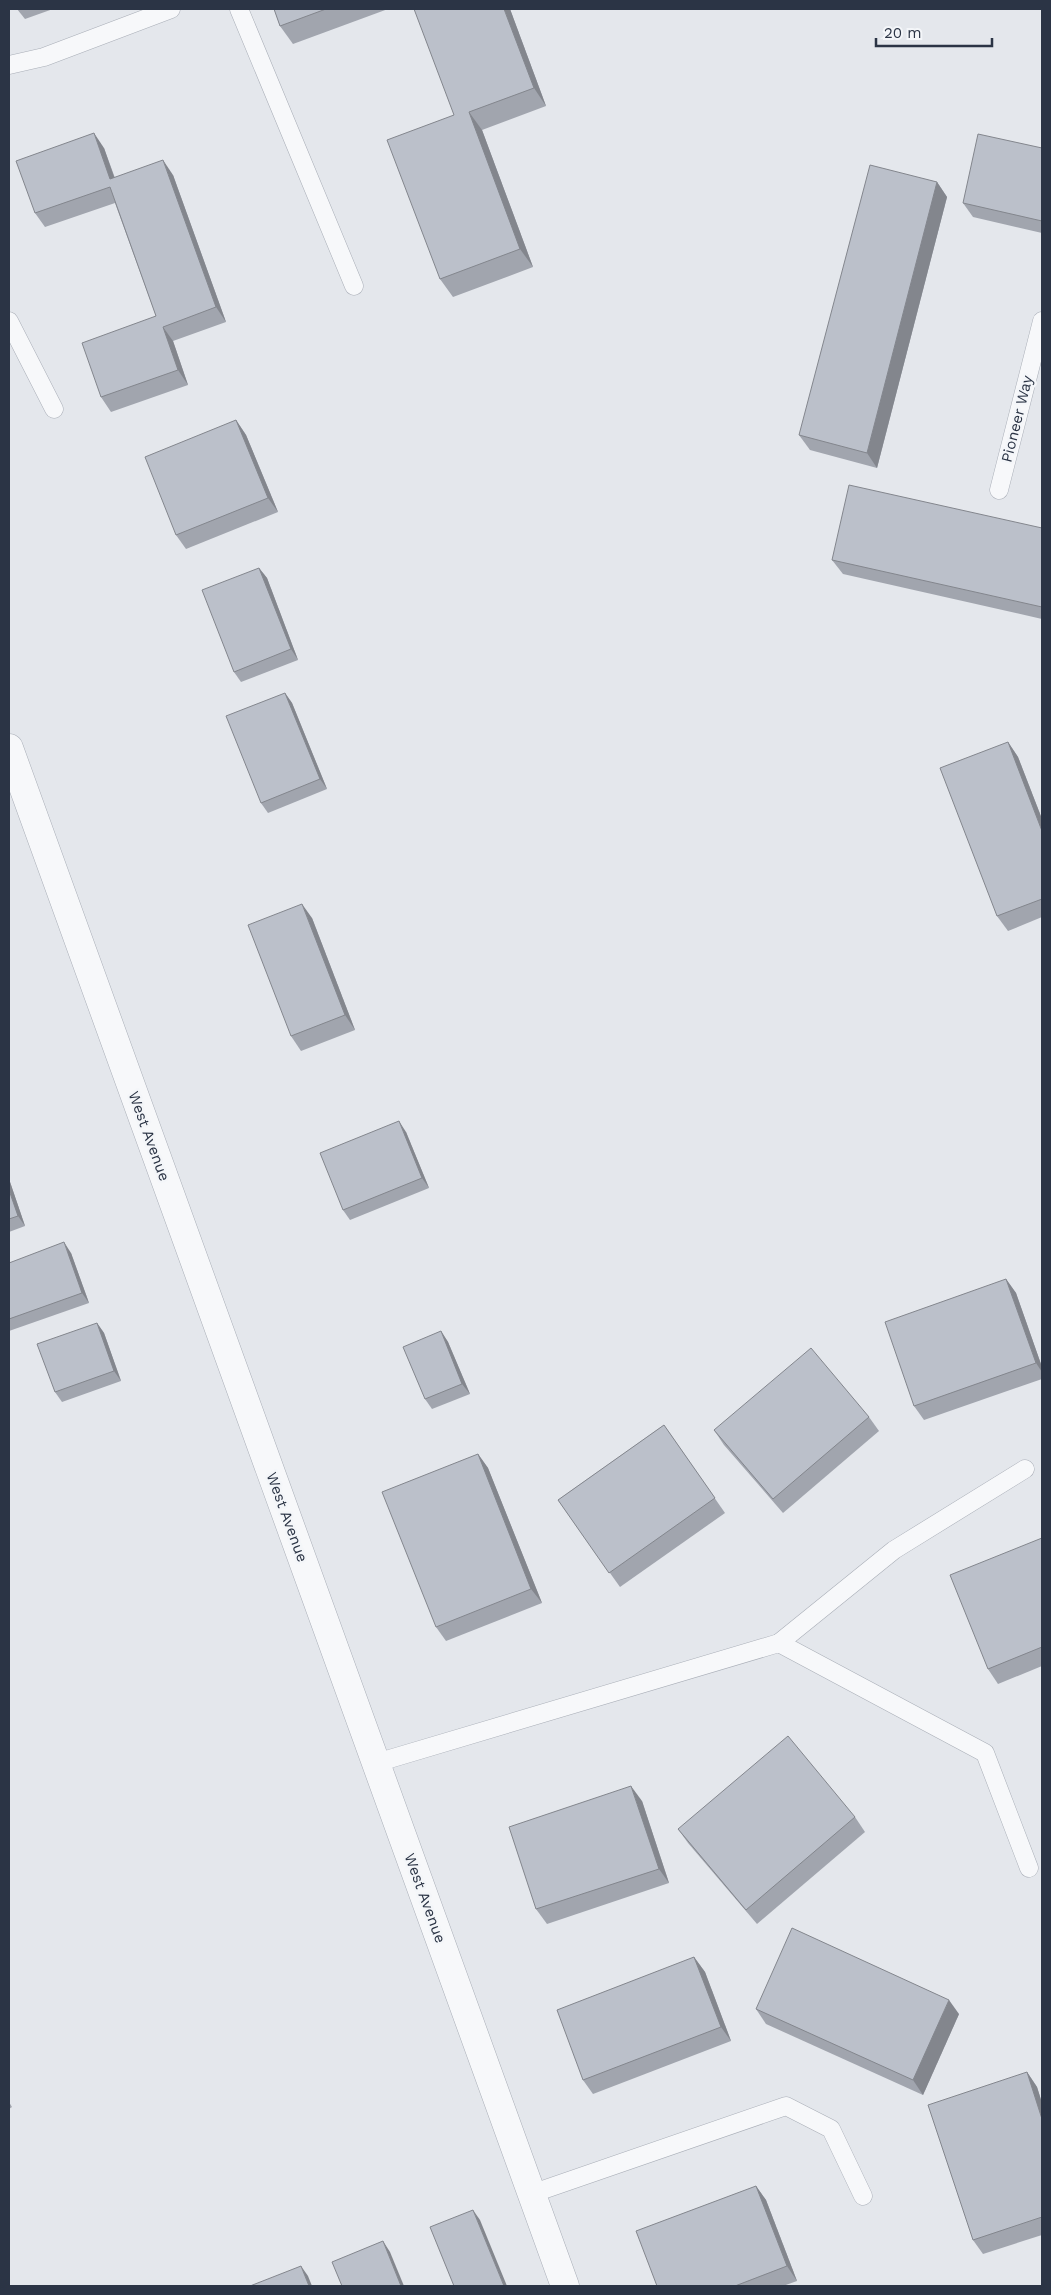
<svg xmlns="http://www.w3.org/2000/svg" width="1051" height="2295" viewBox="0 0 1051 2295" font-family="'Work Sans',sans-serif">
	<style>
		.lines { fill: none; stroke-linecap: round; stroke-linejoin: round }
		.service-casing { stroke: #a9aeb7; stroke-width: 19 }
		.minor-casing { stroke: #a9aeb7; stroke-width: 29 }
		.service { stroke: #f7f8fa; stroke-width: 18 }
		.minor { stroke: #f7f8fa; stroke-width: 28 }
		.wall { fill: #a1a5ae }
		.shaded-wall { fill: #83868d }
		.building { fill: #bbc0ca; stroke: #83868d }
		.labels { text-anchor: middle; dominant-baseline: central; stroke-width: 5; stroke-linejoin: round; paint-order: stroke }
		.street-label { font-size: 15px; fill: #2b3445; stroke: #f4f6f9 }
	</style>
	<rect width="100%" height="100%" fill="#e4e7ec"/>
	<g class="lines">
		<g class="service-casing">
			<g id="service">
				<path d="M239 9 354 286"/>
				<path d="M9 65 44 57 171 9"/>
				<path d="M9 321 54 409"/>
				<path d="M999 490 1042 321"/>
				<path d="M779 1643 894 1550 1025 1469"/>
				<path d="M376 1763 779 1643 985 1753 1029 1868"/>
				<path d="M531 2194 786 2106 831 2129 863 2196"/>
			</g>
		</g>
		<g class="minor-casing">
			<path id="minor" d="M9 748 565 2286"/>
		</g>
		<use href="#service" class="service"/>
		<use href="#minor" class="minor"/>
	</g>
	<g class="wall">
		<path d="M17 9H53L25 19Z"/>
		<path d="M274 9H388L293 44 280 26Z"/>
		<path d="M510 9 546 106 482 130 533 267 453 297 440 279 454 115Z"/>
		<path d="M104 148 115 178 173 175 226 322 173 341 188 385 111 412 101 397 156 316 115 203 45 227 35 213Z"/>
		<path d="M1042 148V233L973 217 963 203Z"/>
		<path d="M937 182 947 197 877 468 810 450 799 435Z"/>
		<path d="M236 420 246 435 278 512 186 549 176 535Z"/>
		<path d="M1042 528V619L843 574 832 560Z"/>
		<path d="M259 568 267 578 298 660 241 682 234 672Z"/>
		<path d="M285 693 292 703 327 789 268 813 261 803Z"/>
		<path d="M1008 742 1018 757 1042 819V917L1008 931 997 916Z"/>
		<path d="M312 918 355 1030 301 1051 291 1036Z"/>
		<path d="M406 1132 429 1188 350 1220 343 1210Z"/>
		<path d="M9 1179 25 1226 9 1232Z"/>
		<path d="M71 1253 89 1303 9 1331V1263Z"/>
		<path d="M1006 1279 1016 1293 1042 1367V1379L924 1420 914 1406Z"/>
		<path d="M97 1323 104 1333 121 1381 62 1402 55 1392Z"/>
		<path d="M441 1331 448 1342 470 1394 432 1409 425 1399Z"/>
		<path d="M869 1417 879 1431 783 1513 724 1445 714 1430Z"/>
		<path d="M664 1425 725 1513 620 1587 558 1500Z"/>
		<path d="M478 1454 488 1468 542 1603 446 1641 436 1627Z"/>
		<path d="M1042 1538V1666L998 1684 988 1669Z"/>
		<path d="M642 1801 669 1883 547 1924 536 1909Z"/>
		<path d="M855 1817 865 1832 757 1924 688 1843 678 1829Z"/>
		<path d="M694 1957 705 1972 731 2041 593 2094 583 2080Z"/>
		<path d="M756 2009 959 2014 923 2095 766 2024Z"/>
		<path d="M1027 2072 1037 2087 1042 2103V2235L983 2254 973 2240Z"/>
		<path d="M9 2102 12 2107 9 2109Z"/>
		<path d="M756 2186 766 2200 797 2281 783 2286H657Z"/>
	</g>
	<g class="shaded-wall">
		<path d="M504 9H510L546 106 534 88Z"/>
		<path d="M469 112 482 130 533 267 520 249Z"/>
		<path d="M94 133 104 148 120 194 110 179Z"/>
		<path d="M163 160 173 175 226 322 216 307Z"/>
		<path d="M937 182 947 197 877 468 867 453Z"/>
		<path d="M163 327 173 341 188 385 178 370Z"/>
		<path d="M236 420 246 435 278 512 268 498Z"/>
		<path d="M259 568 267 578 298 660 291 649Z"/>
		<path d="M285 693 292 703 327 789 320 779Z"/>
		<path d="M1008 742 1018 757 1042 819V831Z"/>
		<path d="M302 904 312 918 355 1030 345 1015Z"/>
		<path d="M399 1121 406 1132 429 1188 422 1178Z"/>
		<path d="M9 1179 25 1226 18 1216 9 1190Z"/>
		<path d="M64 1242 71 1253 89 1303 82 1293Z"/>
		<path d="M1006 1279 1016 1293 1042 1367V1372L1036 1363Z"/>
		<path d="M97 1323 104 1333 121 1381 114 1371Z"/>
		<path d="M441 1331 448 1342 470 1394 462 1384Z"/>
		<path d="M478 1454 488 1468 542 1603 531 1589Z"/>
		<path d="M631 1786 642 1801 669 1883 659 1869Z"/>
		<path d="M694 1957 705 1972 731 2041 721 2027Z"/>
		<path d="M949 2000 959 2014 923 2095 913 2080Z"/>
		<path d="M1027 2072 1037 2087 1042 2103V2119Z"/>
		<path d="M756 2186 766 2200 797 2281 787 2266Z"/>
		<path d="M473 2210 480 2220 507 2286H504Z"/>
		<path d="M383 2241 390 2252 404 2286H401Z"/>
		<path d="M301 2266 308 2276 312 2286H309Z"/>
	</g>
	<g class="building">
		<path d="M274 9H326L280 26Z"/>
		<path d="M414 9H504L534 88 469 112 520 249 440 279 387 140 454 115Z"/>
		<path d="M94 133 110 179 163 160 216 307 163 327 178 370 101 397 82 343 156 316 110 187 35 213 16 161Z"/>
		<path d="M978 134 1042 148V221L963 203Z"/>
		<path d="M870 165 937 182 867 453 799 435Z"/>
		<path d="M236 420 268 498 176 535 145 457Z"/>
		<path d="M849 485 1042 528V607L832 560Z"/>
		<path d="M259 568 291 649 234 672 202 590Z"/>
		<path d="M285 693 320 779 261 803 226 716Z"/>
		<path d="M1008 742 1042 831V899L997 916 940 768Z"/>
		<path d="M302 904 345 1015 291 1036 248 925Z"/>
		<path d="M399 1121 422 1178 343 1210 320 1153Z"/>
		<path d="M9 1190 18 1216 9 1219Z"/>
		<path d="M64 1242 82 1293 9 1319V1263Z"/>
		<path d="M1006 1279 1036 1363 914 1406 885 1322Z"/>
		<path d="M97 1323 114 1371 55 1392 37 1344Z"/>
		<path d="M441 1331 462 1384 425 1399 403 1347Z"/>
		<path d="M811 1348 869 1417 773 1499 714 1430Z"/>
		<path d="M664 1425 715 1498 609 1573 558 1500Z"/>
		<path d="M478 1454 531 1589 436 1627 382 1492Z"/>
		<path d="M1042 1538V1647L988 1669 950 1575Z"/>
		<path d="M788 1736 855 1817 746 1910 678 1829Z"/>
		<path d="M631 1786 659 1869 536 1909 509 1827Z"/>
		<path d="M792 1928 949 2000 913 2080 756 2009Z"/>
		<path d="M694 1957 721 2027 583 2080 557 2010Z"/>
		<path d="M1027 2072 1042 2119V2217L973 2240 928 2105Z"/>
		<path d="M756 2186 787 2266 735 2286H657L636 2231Z"/>
		<path d="M473 2210 504 2286H454L430 2227Z"/>
		<path d="M383 2241 401 2286H342L332 2262Z"/>
		<path d="M301 2266 309 2286H250Z"/>
	</g>
	<g class="labels">
		<g class="street-label">
			<text transform="translate(1017 419) rotate(-76)">Pioneer Way</text>
			<text transform="translate(149 1136) rotate(70)">West Avenue</text>
			<text transform="translate(287 1517) rotate(70)">West Avenue</text>
			<text transform="translate(425 1898) rotate(70)">West Avenue</text>
		</g>
	</g>
	<rect width="1051" height="2295" fill="none" stroke="#2b3445" stroke-width="20"/>
	<path d="M876 38v8h116v-8" fill="none" stroke="#2b3445" stroke-width="2.5"/>
	<text x="884" y="38" font-size="15" fill="#2b3445" stroke="#f4f6f9" stroke-width="4" paint-order="stroke">20 m</text>
</svg>
